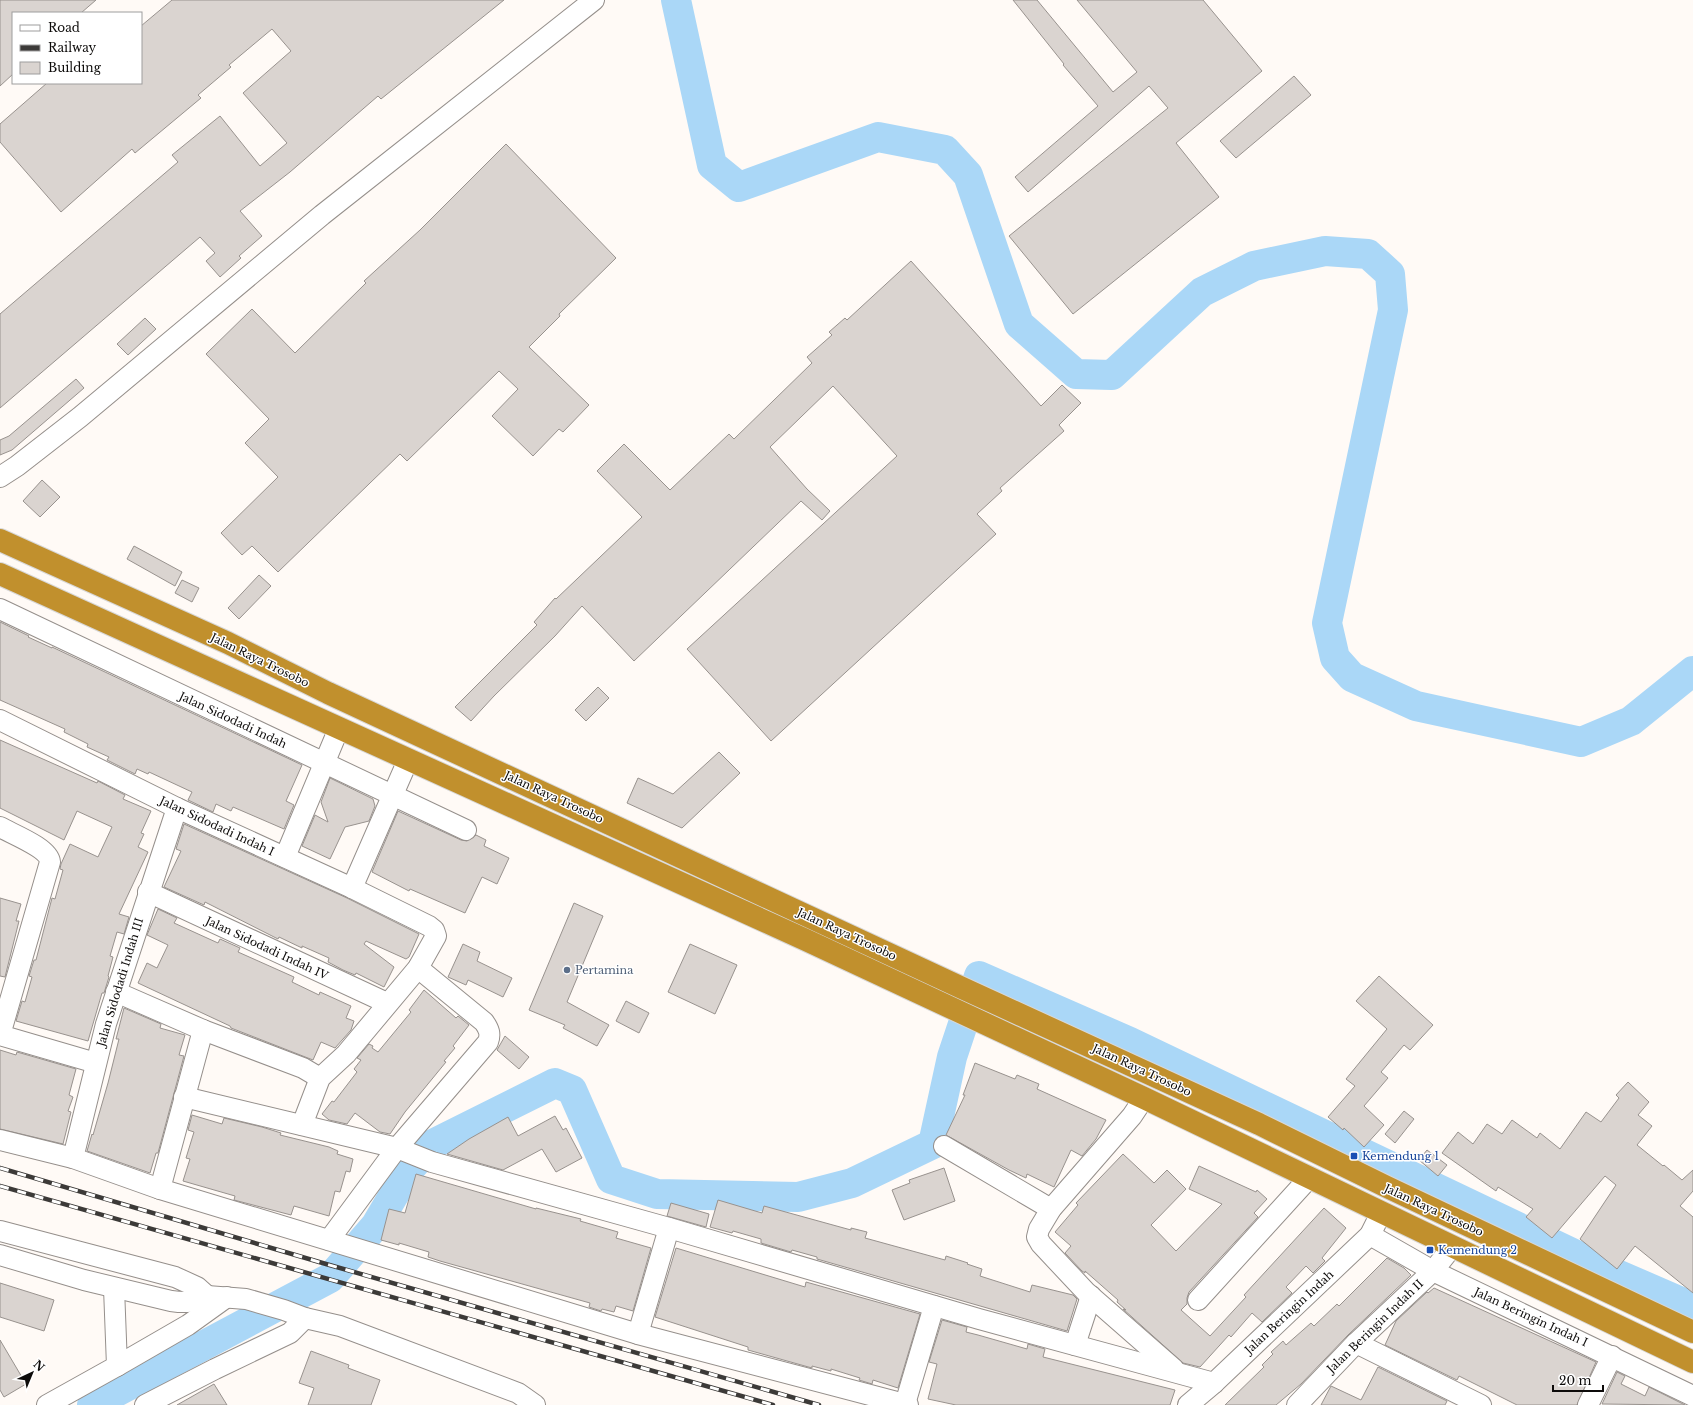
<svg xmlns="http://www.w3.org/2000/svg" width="1693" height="1405" viewBox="0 0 1693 1405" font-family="'Libre Baskerville',serif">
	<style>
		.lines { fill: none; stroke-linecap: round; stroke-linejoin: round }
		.river { stroke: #aad7f7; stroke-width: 30 }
		.building { fill: #dad4d0; stroke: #98928e }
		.minor-casing { stroke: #958f8b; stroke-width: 22 }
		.highway-casing { stroke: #d8d8d8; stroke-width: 24 }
		.minor { stroke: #fff; stroke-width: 20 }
		.highway { stroke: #c1902d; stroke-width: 22 }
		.rail-casing { stroke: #3c3a38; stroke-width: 4.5 }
		.rail { stroke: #fff; stroke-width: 3; stroke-dasharray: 9; stroke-linecap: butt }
		.service-dot { fill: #5c6f8a; stroke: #fff; stroke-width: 1.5 }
		.transit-dot { fill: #1a4fb4; stroke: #fff; stroke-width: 1.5 }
		.labels { text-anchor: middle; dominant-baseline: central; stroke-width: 3; stroke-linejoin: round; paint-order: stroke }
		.street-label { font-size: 11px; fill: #0d0b0a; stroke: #fff }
		.service-label { font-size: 11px; fill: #4e5e75; stroke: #fff; text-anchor: start }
		.transit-label { font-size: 11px; fill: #164399; stroke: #fff; text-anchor: start }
	</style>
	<rect width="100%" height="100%" fill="#fffaf6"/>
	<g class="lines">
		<g class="river">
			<path d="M676 0 712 165 739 187 878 137 945 150 968 175 1019 324 1076 374 1112 375 1202 292 1254 266 1325 251 1368 254 1390 274 1393 310 1327 623 1335 658 1352 677 1416 706 1581 742 1631 721 1693 671"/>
			<path d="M92 1405 330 1278 376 1225 408 1171 431 1145 555 1083 572 1090 611 1179 657 1194 798 1197 852 1183 933 1144 952 1057 979 976 1130 1042 1612 1272 1693 1307"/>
		</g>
	</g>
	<g class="building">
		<path d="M0 0H96L81 13H13V74L0 86Z"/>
		<path d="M172 0H504L381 99 378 96 290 172 240 211 262 236 239 256 241 258 220 277 206 261 215 253 200 237 0 408V314L178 162 172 155 220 116 260 166 287 143 243 93 291 51 272 29 229 65 231 67 198 95 201 98 135 153 132 149 61 212 0 142V124L47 83H141V26Z"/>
		<path d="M1013 0H1037L1113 92 1137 72 1077 0H1203L1262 71 1176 143 1219 197 1073 314 1009 236 1168 108 1149 86 1028 192 1015 177 1098 106 1063 65 1064 64Z"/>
		<path d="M1294 76 1311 95 1236 158 1220 141Z"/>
		<path d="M506 144 616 258 559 314 560 316 529 347 589 405 563 432 559 429 533 456 492 416 518 389 499 371 407 461 400 454 278 572 252 546 242 555 221 533 278 477 245 443 269 419 206 354 252 309 295 353 366 283 364 281 420 230Z"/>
		<path d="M911 261 1041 406 1062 385 1081 403 1059 425 1064 431 1000 488 1002 491 977 514 996 534 771 741 687 649 897 456 833 386 770 447 807 489 830 511 822 520 801 501 634 661 582 606 555 636 494 696 471 721 455 707 537 625 534 622 555 598 556 599 642 517 597 471 624 444 670 490 729 434 734 439 812 363 807 357 832 335 829 332 845 318 847 320Z"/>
		<path d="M145 318 156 329 128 355 117 344Z"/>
		<path d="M76 379 84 388 12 450 0 455V440L9 436Z"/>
		<path d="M42 480 60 497 40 517 23 501Z"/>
		<path d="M134 546 182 572 175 586 127 559Z"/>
		<path d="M259 575 271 586 239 619 228 608Z"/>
		<path d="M182 580 199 588 192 602 175 593Z"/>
		<path d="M0 622 29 636 28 637 52 648V647L302 765 286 801 294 805 284 829 233 807 231 811 216 804 213 812 188 800 192 792 149 772 148 774 137 769 135 774 107 760 109 757 87 747 88 744 64 732 65 729 0 700Z"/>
		<path d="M598 687 609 698 586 721 575 710Z"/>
		<path d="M0 740 97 783 98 781 125 795 123 799 151 811 141 833 144 834 138 847 148 852 119 914 129 917 124 934 117 932 110 956 113 957 108 976 109 977 104 993H102L88 1041 16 1021 22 1001 25 1002 32 977 29 976 34 960H36L52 898 55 899 63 870 60 869 61 864 70 844 98 857 112 827 77 811 64 840 0 808Z"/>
		<path d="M719 752 740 773 682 828 627 803 638 778 673 794Z"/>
		<path d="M330 778 373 799 375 806 369 821 345 827 330 859 302 846 315 815 328 822 321 802Z"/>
		<path d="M398 811 461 840 467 841 476 835 486 840 484 846 509 858 497 884 482 877 465 913 410 889 409 891 372 872Z"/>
		<path d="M184 824 347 898 419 934 409 957 406 959 366 941 364 944 394 967 384 987 356 973 355 975 343 970 328 962 329 958 302 946V948L279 937 278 939 205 902 204 905 164 887 181 851 176 849Z"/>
		<path d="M0 898 21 904 16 921H19L5 977 0 976Z"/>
		<path d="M574 903 603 916 567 1002 609 1025 597 1046 563 1028 565 1025 529 1010Z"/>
		<path d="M158 909 177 918 174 923 218 943 220 939 240 948 238 952 294 977 292 982 319 995 320 992 351 1006 346 1018 354 1021 351 1030 335 1048 321 1042 313 1060 231 1028 230 1026 138 983 147 963 157 968 168 945 147 935Z"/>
		<path d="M463 944 480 952 477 961 512 978 503 997 468 980 466 985 448 977Z"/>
		<path d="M690 944 737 965 715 1014 668 992Z"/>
		<path d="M1379 976 1433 1025 1410 1050 1404 1045 1381 1072 1388 1078 1364 1106 1384 1125 1364 1147 1344 1128 1343 1130 1328 1117 1355 1086 1346 1079 1387 1029 1356 1001Z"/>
		<path d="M424 990 456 1018 458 1016 469 1025 453 1046 455 1048 444 1061 446 1062 405 1112 390 1134 380 1132 355 1113 347 1124 329 1120 322 1114 332 1101 334 1102 357 1072 354 1069 361 1060 357 1058 369 1044 373 1046 372 1048 378 1052 411 1012 409 1010Z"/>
		<path d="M626 1001 649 1013 639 1033 616 1021Z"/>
		<path d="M124 1008 161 1024 160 1028 185 1035 179 1055 184 1056 158 1153H156L150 1173 87 1151 92 1134 93 1135 108 1083 119 1039H116Z"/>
		<path d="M505 1036 529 1057 519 1069 497 1050Z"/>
		<path d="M0 1050 16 1055 17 1052 76 1069 69 1095 73 1097 68 1111 71 1112 63 1144 0 1129Z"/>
		<path d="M975 1063 1015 1079 1017 1075 1039 1084 1037 1089 1106 1120 1096 1139 1082 1156 1071 1150 1054 1187 1027 1174 1026 1178 1009 1170 946 1135 965 1095H963Z"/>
		<path d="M1628 1082 1649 1102 1638 1115 1652 1126 1637 1145 1663 1166 1664 1165 1682 1180 1693 1170V1191L1680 1206 1693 1217V1293L1635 1246 1617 1269 1580 1239 1616 1185 1605 1176 1552 1238 1526 1217 1533 1209 1498 1187 1496 1191 1442 1153 1458 1132 1473 1144 1487 1124 1502 1134 1512 1120 1537 1138 1540 1133 1560 1149 1586 1112 1601 1122 1619 1098 1616 1095Z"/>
		<path d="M1404 1111 1414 1119 1395 1143 1385 1134Z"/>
		<path d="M192 1115 222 1124 224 1118 262 1127 281 1133 280 1135 329 1147 338 1151 337 1154 353 1159 350 1172 346 1171 340 1192 335 1191 329 1216 294 1206 291 1215 234 1200 235 1196 183 1181 190 1159 186 1158 194 1132 188 1130Z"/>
		<path d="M555 1116 563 1130 566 1128 582 1158 556 1172 542 1149 503 1170 447 1154 469 1139 508 1117 518 1136Z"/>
		<path d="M1427 1150 1447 1165 1438 1176 1419 1160Z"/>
		<path d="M1123 1154 1154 1183 1167 1170 1186 1189 1151 1225 1176 1251 1222 1204 1189 1189 1199 1166 1256 1192 1257 1190 1267 1199 1254 1213 1258 1217 1189 1292 1187 1298V1304L1181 1310 1210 1336 1246 1297 1244 1295 1324 1208 1346 1228 1322 1258 1325 1261 1313 1273 1306 1266 1286 1287 1292 1293 1262 1322 1252 1313 1231 1337 1229 1335 1200 1367 1183 1363 1123 1309 1126 1310 1117 1302 1118 1300 1085 1271V1273L1082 1271 1065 1253 1071 1246 1055 1232 1078 1205 1076 1203Z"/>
		<path d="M944 1168 955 1201 904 1220 892 1190 910 1183 909 1180Z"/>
		<path d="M416 1174 536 1209V1208L581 1219 580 1221 618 1232 616 1238 651 1248 633 1311 616 1306 614 1312 602 1309 601 1311 589 1307 590 1303 440 1261 428 1257 429 1252 399 1243V1245L381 1240 389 1209 405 1213Z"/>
		<path d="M718 1200 762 1213 764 1206 851 1230V1228L867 1232 865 1238 945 1260 946 1256 968 1263 967 1264 982 1269 980 1276 1030 1292 1032 1285 1073 1295 1077 1299 1067 1331 817 1259V1257L792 1250 791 1252 761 1243V1239L733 1231 732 1233 710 1227Z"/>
		<path d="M671 1203 709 1214 706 1227 667 1216Z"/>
		<path d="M676 1248 805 1287 806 1282 920 1314 898 1388 873 1380 872 1384 859 1380 860 1378 831 1369V1371L812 1366V1368L748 1350V1347L655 1317Z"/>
		<path d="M1387 1258 1404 1268 1411 1275 1348 1335 1301 1384 1276 1405H1225L1264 1367 1262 1365 1273 1354 1271 1352 1283 1341 1286 1345 1311 1323 1314 1326 1337 1304 1339 1306Z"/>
		<path d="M0 1283 54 1300 44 1331 0 1317Z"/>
		<path d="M1434 1288 1596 1362 1577 1405H1517L1459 1376 1457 1380 1385 1345 1396 1321 1427 1292 1428 1293Z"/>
		<path d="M942 1320 967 1327 966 1332 978 1335 1027 1349 1028 1344 1045 1349 1043 1357 1175 1390 1170 1405H956L928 1399 937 1364 929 1362Z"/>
		<path d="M0 1340 26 1384 4 1397 0 1390Z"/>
		<path d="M311 1351 349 1365 348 1368 380 1380 371 1405H308L314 1388 299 1383Z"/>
		<path d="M1378 1367 1447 1401 1445 1405H1321L1331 1386 1361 1400Z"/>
		<path d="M1617 1372 1625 1376 1621 1384 1645 1396 1649 1387 1685 1405 1602 1404Z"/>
		<path d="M214 1384 227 1405H177Z"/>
	</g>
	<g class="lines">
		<g class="minor-casing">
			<g id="minor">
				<path d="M0 477 17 466 80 417 322 215 594 0"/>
				<path d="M0 609 466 830"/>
				<path d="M0 720 177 808 352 888 429 926 434 930 436 936 418 968 346 1054 320 1078 302 1125"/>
				<path d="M0 827C12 834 49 848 50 862L0 1035"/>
				<path d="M285 857 339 728"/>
				<path d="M352 888 408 760"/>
				<path d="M148 892 387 1003"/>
				<path d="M116 992 203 1030 303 1068 320 1078"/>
				<path d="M0 1035 96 1063"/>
				<path d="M184 1097 397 1148 432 1162 669 1228 979 1319 1214 1383"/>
				<path d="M1144 1098 1132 1116 1051 1209 1039 1229 1037 1237 1041 1244 1086 1292 1174 1369"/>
				<path d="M0 1140 73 1158 160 1189 638 1334 908 1405"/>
				<path d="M944 1146 1051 1209"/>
				<path d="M73 1158 106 1024 177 808"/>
				<path d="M160 1189 203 1030"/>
				<path d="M0 1231 175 1277 197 1287 207 1296C194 1303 185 1303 171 1301L84 1280 0 1255"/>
				<path d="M1370 1235 1433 1271 1693 1396"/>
				<path d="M329 1240 397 1148 488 1042C491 1034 489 1029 484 1022L418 968"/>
				<path d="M207 1296 246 1299 284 1310 305 1318 340 1326 518 1393 535 1405"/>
				<path d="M1198 1300 1309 1178"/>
				<path d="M638 1334 669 1228"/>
				<path d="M1356 1343 1481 1405"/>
				<path d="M1075 1345 1091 1296"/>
				<path d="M117 1366 188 1325 227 1297"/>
				<path d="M905 1404 934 1306"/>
				<path d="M47 1405 117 1366 114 1288"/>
				<path d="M145 1405 215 1369 290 1333 305 1318"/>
				<path d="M1188 1405 1214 1383 1370 1235 1376 1223"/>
				<path d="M1297 1405 1356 1343 1433 1271 1452 1247"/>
				<path d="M1588 1405 1612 1356"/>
			</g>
		</g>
		<g class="highway-casing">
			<g id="highway">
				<path d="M0 540 228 643 328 693 960 987 1259 1124 1387 1187 1693 1332"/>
				<path d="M0 574 806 940 1144 1098 1693 1362"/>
			</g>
		</g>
		<use href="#minor" class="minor"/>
		<use href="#highway" class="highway"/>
		<g class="rail-casing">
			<g id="rail">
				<path d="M0 1168 326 1264 819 1405"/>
				<path d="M0 1186 773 1405"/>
			</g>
		</g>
		<use href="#rail" class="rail"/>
	</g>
	<circle class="service-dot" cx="567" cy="970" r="4"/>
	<g class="transit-dot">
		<rect x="1350" y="1152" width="8" height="8" rx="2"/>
		<rect x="1426" y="1246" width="8" height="8" rx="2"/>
	</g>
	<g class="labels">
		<g class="street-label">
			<text transform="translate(260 660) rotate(26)">Jalan Raya Trosobo</text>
			<text transform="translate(233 720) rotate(25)">Jalan Sidodadi Indah</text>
			<text transform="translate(554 797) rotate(25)">Jalan Raya Trosobo</text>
			<text transform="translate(217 826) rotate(25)">Jalan Sidodadi Indah I</text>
			<text transform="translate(847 934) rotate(25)">Jalan Raya Trosobo</text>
			<text transform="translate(267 948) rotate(25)">Jalan Sidodadi Indah IV</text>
			<text transform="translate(120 982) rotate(-73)">Jalan Sidodadi Indah III</text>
			<text transform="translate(1142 1070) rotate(25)">Jalan Raya Trosobo</text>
			<text transform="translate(1434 1210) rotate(25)">Jalan Raya Trosobo</text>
			<text transform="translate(1289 1312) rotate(-43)">Jalan Beringin Indah</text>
			<text transform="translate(1531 1317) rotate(25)">Jalan Beringin Indah I</text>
			<text transform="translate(1375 1326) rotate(-44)">Jalan Beringin Indah II</text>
		</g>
		<g class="service-label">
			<text x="575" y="970">Pertamina</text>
		</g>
		<g class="transit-label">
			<text x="1362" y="1156">Kemendung 1</text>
			<text x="1438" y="1250">Kemendung 2</text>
		</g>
	</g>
	<rect x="12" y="12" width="130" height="72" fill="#ffffff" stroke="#9e9d9d"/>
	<rect x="20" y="25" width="20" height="6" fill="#ffffff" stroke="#9e9d9d"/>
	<text x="48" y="32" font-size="12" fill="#0d0b0a">Road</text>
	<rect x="20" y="45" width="20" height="6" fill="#3c3a38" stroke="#9e9d9d"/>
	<text x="48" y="52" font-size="12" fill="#0d0b0a">Railway</text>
	<rect x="20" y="62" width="20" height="12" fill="#dad4d0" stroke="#9e9d9d"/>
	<text x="48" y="72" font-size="12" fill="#0d0b0a">Building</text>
	<g transform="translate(32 1373) rotate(44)" stroke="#ffffff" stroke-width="3" paint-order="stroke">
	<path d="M0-3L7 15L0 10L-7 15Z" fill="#0d0b0a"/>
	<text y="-6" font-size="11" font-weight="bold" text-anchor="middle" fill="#0d0b0a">N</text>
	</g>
	<path d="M1553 1385v6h50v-6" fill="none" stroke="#0d0b0a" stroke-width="2"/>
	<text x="1559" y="1385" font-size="12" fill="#0d0b0a" stroke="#ffffff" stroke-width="3" paint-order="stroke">20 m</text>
</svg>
